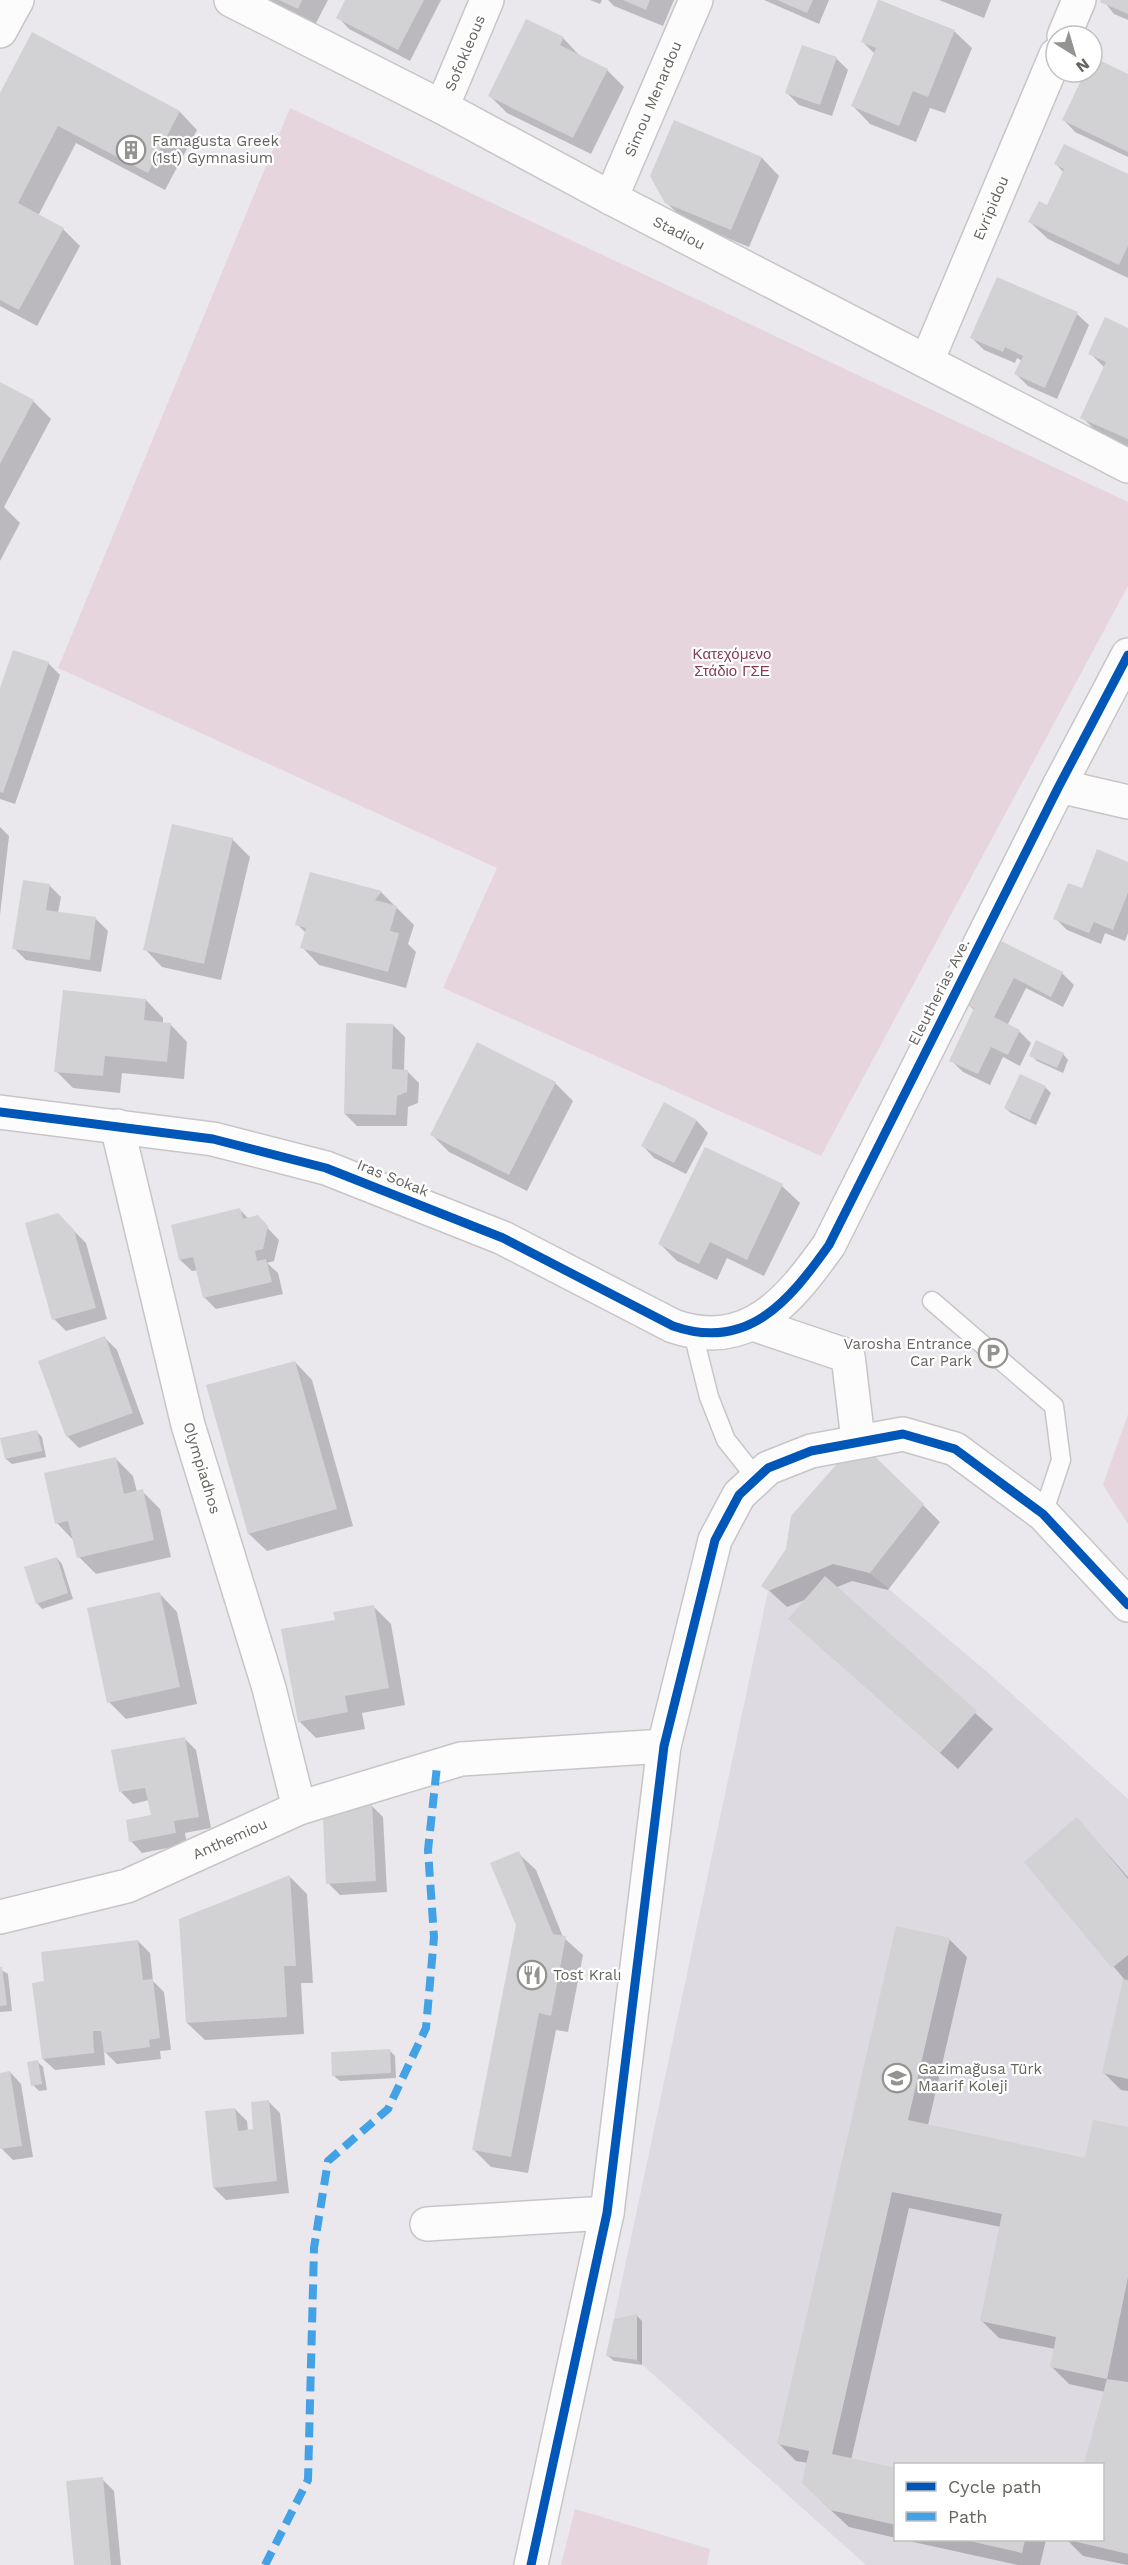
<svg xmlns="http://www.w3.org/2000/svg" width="1128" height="2565" viewBox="0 0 1128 2565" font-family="'Work Sans',sans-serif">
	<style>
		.education { fill: #dddae2; fill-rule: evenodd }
		.green { fill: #e7d5de }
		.shadow { fill: #0003 }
		.building { fill: #d2d1d4 }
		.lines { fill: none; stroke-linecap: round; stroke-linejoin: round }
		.service-casing { stroke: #c7c6c6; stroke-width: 21 }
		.minor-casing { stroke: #c7c6c6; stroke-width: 36 }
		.service { stroke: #fcfcfc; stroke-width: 18 }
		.minor { stroke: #fcfcfc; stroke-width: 33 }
		.quiet { stroke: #43a2e6; stroke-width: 8; stroke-dasharray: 15 8; stroke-linecap: butt }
		.cycleway-casing { stroke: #fff; stroke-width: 13 }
		.cycleway { stroke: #0057b8; stroke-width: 9 }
		.labels { text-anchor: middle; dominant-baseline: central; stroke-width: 4.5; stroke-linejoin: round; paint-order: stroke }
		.street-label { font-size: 15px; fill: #64655e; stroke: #fff }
		.poi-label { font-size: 15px; fill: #64655e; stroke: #fff; text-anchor: start }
		.park-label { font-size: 15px; fill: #853d55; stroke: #fff }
	</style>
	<rect width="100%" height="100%" fill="#eae8ed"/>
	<path class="education" d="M833 1564 870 1573 993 1677 1128 1799V2565H866L637 2360 606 2356 768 1591ZM896 2464H1102V2540H896Z"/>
	<g class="green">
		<path d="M290 108 1128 502V586L821 1156 443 988 497 868 58 668Z"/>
		<path d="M1128 1414V1524L1103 1485Z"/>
		<path d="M575 2509 710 2549 707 2565H561Z"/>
	</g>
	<g class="shadow">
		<path d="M263 0H328L315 25Z"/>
		<path d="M347 0H441L410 61 349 29 338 17Z"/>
		<path d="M590 0H602L600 4Z"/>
		<path d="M608 0H674L663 26 614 6Z"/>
		<path d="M764 0H829L819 24Z"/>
		<path d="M879 0 954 31 972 48 945 113 930 108 916 142 870 124 853 106 875 54 863 42Z"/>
		<path d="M939 0H991L984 18Z"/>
		<path d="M1103 0H1128V20L1114 14Z"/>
		<path d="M33 34 180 112 197 130 165 190 76 143 38 216 63 229 80 246 37 326 0 306V96Z"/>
		<path d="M563 38 580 56 607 70 624 87 591 154 507 113 490 96Z"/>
		<path d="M836 58 848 70 832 116 799 105 787 93Z"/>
		<path d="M1093 59 1128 75V157L1075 132 1064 120 1087 72H1092Z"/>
		<path d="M675 122 762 158 779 176 749 247 684 220 666 202Z"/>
		<path d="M1056 164 1128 176V278L1048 239 1030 222 1048 207 1064 173Z"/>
		<path d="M1077 314 1089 325 1057 399 1028 386 1016 374 1022 361 1017 358 1015 363 984 350 972 338Z"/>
		<path d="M1128 330V448L1100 435 1082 417 1105 368 1090 353Z"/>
		<path d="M0 384 33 401 51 419 4 507 20 523 0 561Z"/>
		<path d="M48 663 60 675 15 804 0 799V693Z"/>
		<path d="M0 827 9 836 0 915Z"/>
		<path d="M232 839 250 857 221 980 162 967 145 949Z"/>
		<path d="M1128 863V933L1125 941 1105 933 1101 944 1067 930 1055 918 1082 890Z"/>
		<path d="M49 885 61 897 58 913 96 919 108 931 101 972 26 960 14 948Z"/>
		<path d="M381 892 414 925 408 944 416 952 406 988 319 965 302 947 306 933 297 924Z"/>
		<path d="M998 941 1062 973 1074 985 1063 1007 1026 988 1007 1026 1019 1031 1031 1043 1020 1066 1003 1057 990 1085 963 1072 951 1060 975 1011 967 1003Z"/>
		<path d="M146 1000 163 1018V1024H170L187 1042 184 1079 122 1073 120 1093 73 1088 56 1071Z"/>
		<path d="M393 1025 405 1037 404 1071H407L419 1083 418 1103 408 1107 407 1126H357L345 1114Z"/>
		<path d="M478 1044 555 1083 573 1101 527 1191 449 1152 432 1135Z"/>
		<path d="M1063 1054 1068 1060 1063 1073 1037 1061 1031 1055Z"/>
		<path d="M1045 1087 1051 1093 1036 1125 1011 1113 1005 1108Z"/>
		<path d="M665 1104 697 1121 708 1133 686 1174 654 1158 643 1146Z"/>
		<path d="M782 1186 800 1203 764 1276 727 1258 717 1280 677 1261 660 1244Z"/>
		<path d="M240 1210 249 1219 257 1217 279 1240 274 1261 267 1263 278 1273 283 1294 216 1309 204 1297 198 1270 192 1271 180 1260Z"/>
		<path d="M57 1214 86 1243 107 1319 66 1331 54 1319Z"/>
		<path d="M105 1338 117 1350 144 1424 79 1448 67 1436Z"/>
		<path d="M295 1362 312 1380 353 1526 267 1551 249 1534Z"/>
		<path d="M36 1431 42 1437 46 1457 12 1464 6 1459Z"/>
		<path d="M115 1458 133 1476 137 1492 142 1491 160 1509 171 1557 96 1574 79 1557 75 1542 57 1523Z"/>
		<path d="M923 1505 940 1522 888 1590 852 1581 835 1588 993 1729 958 1769 790 1619 807 1599 787 1607 763 1585 787 1550Z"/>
		<path d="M57 1558 62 1564 73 1599 42 1609 37 1603Z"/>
		<path d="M160 1594 177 1612 197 1704 126 1719 109 1702Z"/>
		<path d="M373 1606 391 1624 405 1705 362 1713 365 1729 316 1738 299 1721 336 1621Z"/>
		<path d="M184 1738 196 1750 211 1828 185 1833 187 1844 142 1853 131 1841 152 1816 149 1800 133 1804 121 1792Z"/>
		<path d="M371 1805 383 1817 387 1892 340 1895 328 1883Z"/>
		<path d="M1077 1819 1128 1877V2091L1121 2090 1104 2073 1124 1979 1026 1862Z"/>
		<path d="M518 1853 536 1870 563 1937 583 1955 568 2032 556 2030 528 2173 491 2167 473 2149 517 1925Z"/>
		<path d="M290 1877 307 1894 313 1983H301L304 2034 205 2040 187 2023Z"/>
		<path d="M897 1928 950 1940 967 1957 928 2125 1086 2160 1128 2129V2565L1083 2556 1067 2540H1102V2464H1086L1105 2392 1069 2384 1052 2367 1055 2349 999 2338 982 2321 1001 2227 909 2208 851 2460 896 2469V2538L849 2527 821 2501 808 2463 796 2461 778 2443Z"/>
		<path d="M138 1941 150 1953 153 1981 164 1992 171 2050 160 2051 161 2059 117 2064 104 2051 105 2065 55 2070 43 2059 46 1983Z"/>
		<path d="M0 1969 8 1974 12 2011 0 2012Z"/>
		<path d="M389 2050 395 2056 396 2078 340 2081 334 2076Z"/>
		<path d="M38 2062 43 2067 47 2090 39 2091 33 2085Z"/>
		<path d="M10 2072 21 2084 33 2157 13 2160 1 2148 0 2074Z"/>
		<path d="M268 2101 280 2113 289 2193 226 2200 214 2188 235 2109 247 2121 248 2131 255 2130Z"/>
		<path d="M636 2315 642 2321V2365L614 2361 608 2356Z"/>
		<path d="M102 2479 114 2491 121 2565H75Z"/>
		<path d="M904 2540H1046L1040 2565H1018Z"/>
	</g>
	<g class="building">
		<path d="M279 0H302L298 9Z"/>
		<path d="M345 0H424L398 50 336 18Z"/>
		<path d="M623 0H650L646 10Z"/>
		<path d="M777 0H813L807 13Z"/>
		<path d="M878 0 955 30 928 97 913 91 899 126 851 106 876 48 861 42Z"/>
		<path d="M1101 0H1128V14L1100 2Z"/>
		<path d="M526 19 564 37 560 45 608 69 573 138 488 96Z"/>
		<path d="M32 32 180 111 148 173 58 126 18 203 64 228 19 310 0 300V93Z"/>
		<path d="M802 45 837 57 820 105 785 93Z"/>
		<path d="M1093 57 1128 74V152L1062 120 1085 72H1092Z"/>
		<path d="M674 120 762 157 731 230 665 203 650 176Z"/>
		<path d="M1064 144 1128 174V246L1119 265 1028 222 1039 201 1047 205 1064 169 1054 164Z"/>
		<path d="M997 277 1078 312 1045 388 1014 374 1023 356 1005 347 1003 352 970 338Z"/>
		<path d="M1105 317 1128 328V439L1080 418 1106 362 1088 354Z"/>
		<path d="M0 382 34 400 0 464Z"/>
		<path d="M13 650 49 662 3 793 0 792V688Z"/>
		<path d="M172 824 233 838 204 964 143 950Z"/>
		<path d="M1097 849 1128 862V893L1113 930 1094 922 1089 933 1053 919 1068 883 1082 888Z"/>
		<path d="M310 872 382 891 375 900 397 906 390 931 399 933 388 972 300 948 306 928 295 925Z"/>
		<path d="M23 880 50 884 46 910 96 917 90 960 12 949Z"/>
		<path d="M997 939 1063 972 1051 997 1014 978 994 1017 1020 1030 1008 1055 991 1047 978 1074 949 1061 974 1008 965 1003Z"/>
		<path d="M63 990 146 999 144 1020 171 1023 167 1062 105 1056 103 1076 54 1072Z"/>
		<path d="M346 1023 393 1024 392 1069 408 1070 407 1092 397 1096 396 1115 344 1114Z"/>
		<path d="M1036 1040 1064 1053 1057 1068 1029 1056Z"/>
		<path d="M477 1042 556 1082 509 1175 430 1135Z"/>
		<path d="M1020 1074 1046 1086 1030 1120 1004 1108Z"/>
		<path d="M664 1102 697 1120 674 1163 641 1146Z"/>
		<path d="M705 1147 783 1184 747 1260 710 1242 699 1264 658 1244Z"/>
		<path d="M240 1208 243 1219 258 1215 268 1226 263 1249 255 1251 257 1261 266 1259 272 1282 203 1298 193 1257 179 1260 171 1225Z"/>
		<path d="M58 1213 74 1230 96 1308 52 1320 25 1223Z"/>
		<path d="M105 1336 133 1413 66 1437 38 1361Z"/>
		<path d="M295 1361 337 1509 248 1534 206 1385Z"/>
		<path d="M37 1430 42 1451 5 1459 0 1438Z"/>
		<path d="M858 1440 924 1504 870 1573 833 1564 768 1591 761 1586 786 1549 791 1516Z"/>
		<path d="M116 1457 124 1494 143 1489 154 1540 77 1558 68 1521 55 1524 44 1473Z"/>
		<path d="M57 1557 68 1593 36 1604 24 1567Z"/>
		<path d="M825 1576 977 1711 940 1753 788 1619Z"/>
		<path d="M160 1592 180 1687 107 1703 87 1608Z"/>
		<path d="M374 1605 389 1688 345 1696 348 1712 298 1722 281 1629 335 1620 333 1612Z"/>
		<path d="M185 1737 199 1817 174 1821 176 1833 129 1842 126 1820 151 1815 145 1788 119 1792 111 1750Z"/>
		<path d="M372 1803 376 1881 326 1884 323 1819Z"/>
		<path d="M1077 1817 1128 1879V1955L1112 1968 1024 1862Z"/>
		<path d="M519 1851 553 1934 566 1936 551 2016 539 2013 511 2157 472 2150 516 1925 490 1863Z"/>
		<path d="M290 1875 296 1966H284L287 2017 186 2023 179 1919Z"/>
		<path d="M896 1926 950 1938 908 2120 1085 2158 1093 2120 1128 2127V2277L1107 2379 1050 2367 1056 2337 980 2321 1002 2214 892 2192 832 2454 896 2468V2525L830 2510 802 2483 809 2451 777 2444Z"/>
		<path d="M138 1940 143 1980 153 1979 160 2038 149 2040 150 2047 104 2053 101 2031H93L94 2053 42 2059 32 1983 44 1981 41 1952Z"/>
		<path d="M0 1967H2L7 2005 0 2006Z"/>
		<path d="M1123 1979 1128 1980V2079L1102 2073Z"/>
		<path d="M390 2049 391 2073 332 2076 331 2052Z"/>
		<path d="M38 2060 42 2084 31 2086 27 2062Z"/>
		<path d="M10 2071 22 2146 0 2149V2073Z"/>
		<path d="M269 2100 277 2181 213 2188 205 2111 235 2108 238 2131 253 2129 251 2102Z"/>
		<path d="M637 2314V2360L606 2356 614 2319Z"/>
		<path d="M1107 2379 1128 2382V2554L1069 2540H1102V2464H1084Z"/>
		<path d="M103 2477 111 2565H74L66 2481Z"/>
		<path d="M965 2540H1025L1022 2553Z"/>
	</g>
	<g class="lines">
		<g class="service-casing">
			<g id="service">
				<path d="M932 1301 1054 1406 1061 1460 1043 1514"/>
				<path d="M693 1333 709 1397 726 1440 757 1479"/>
			</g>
		</g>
		<g class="minor-casing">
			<g id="minor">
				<path d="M231 0 442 107 611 198 1128 466"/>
				<path d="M0 31 17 0"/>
				<path d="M1064 36 1079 0"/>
				<path d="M442 107 487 0"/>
				<path d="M611 198 696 0"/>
				<path d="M927 361 1056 55"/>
				<path d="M1059 786 1128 802"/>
				<path d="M0 1112 213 1139 326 1168 503 1238 673 1326C748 1352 789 1301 829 1245L1059 786 1128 655"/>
				<path d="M117 1126 188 1425 269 1688 299 1808"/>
				<path d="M753 1324 848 1356 858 1440"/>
				<path d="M0 1917 127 1886 299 1808 461 1759 664 1746"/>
				<path d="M427 2224 607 2213"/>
				<path d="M531 2565 607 2213 664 1746 715 1540 739 1495 768 1468 811 1451 903 1434 955 1449 1043 1514 1128 1605"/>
			</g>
		</g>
		<use href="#service" class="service"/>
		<use href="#minor" class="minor"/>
		<path class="quiet" d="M265 2565 308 2480 314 2248 328 2161 388 2109 426 2028 434 1937 428 1850 437 1766"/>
		<g class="cycleway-casing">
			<g id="cycleway">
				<path d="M0 1112 213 1139 326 1168 503 1238 673 1326C748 1352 789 1301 829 1245L1059 786 1128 655"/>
				<path d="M531 2565 607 2213 664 1746 715 1540 739 1495 768 1468 811 1451 903 1434 955 1449 1043 1514 1128 1605"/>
			</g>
		</g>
		<use href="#cycleway" class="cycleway"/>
	</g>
	<defs>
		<g id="building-ring" transform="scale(1.5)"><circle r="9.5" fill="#fff" stroke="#939390" stroke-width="1.5"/><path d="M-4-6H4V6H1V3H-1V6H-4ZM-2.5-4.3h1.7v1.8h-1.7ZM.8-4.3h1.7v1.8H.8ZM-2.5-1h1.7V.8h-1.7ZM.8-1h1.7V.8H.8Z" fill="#939390"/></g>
		<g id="parking-ring" transform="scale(1.5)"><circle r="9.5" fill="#fff" stroke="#939390" stroke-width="1.5"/><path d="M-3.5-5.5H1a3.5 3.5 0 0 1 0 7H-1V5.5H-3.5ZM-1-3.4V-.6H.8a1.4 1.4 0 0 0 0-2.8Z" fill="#939390"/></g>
		<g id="restaurant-ring" transform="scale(1.5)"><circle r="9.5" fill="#fff" stroke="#939390" stroke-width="1.5"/><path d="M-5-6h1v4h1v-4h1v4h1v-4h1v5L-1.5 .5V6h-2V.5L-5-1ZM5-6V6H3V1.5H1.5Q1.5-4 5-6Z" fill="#939390"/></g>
		<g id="school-ring" transform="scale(1.5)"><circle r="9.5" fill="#fff" stroke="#939390" stroke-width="1.5"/><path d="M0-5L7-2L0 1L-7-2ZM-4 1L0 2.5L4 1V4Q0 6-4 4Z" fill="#939390"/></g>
	</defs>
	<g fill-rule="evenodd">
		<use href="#building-ring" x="131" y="150"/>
		<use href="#parking-ring" x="993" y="1353"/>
		<use href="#restaurant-ring" x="532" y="1975"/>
		<use href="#school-ring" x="897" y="2078"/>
	</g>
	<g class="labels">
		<g class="street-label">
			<text transform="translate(465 53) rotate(-67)">Sofokleous</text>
			<text transform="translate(653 99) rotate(-67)">Simou Menardou</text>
			<text transform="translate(991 208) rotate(-67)">Evripidou</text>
			<text transform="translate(679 233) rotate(27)">Stadiou</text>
			<text transform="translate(939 992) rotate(-63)">Eleutherias Ave.</text>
			<text transform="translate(393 1178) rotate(22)">Iras Sokak</text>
			<text transform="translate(202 1468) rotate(73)">Olympiadhos</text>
			<text transform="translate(230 1839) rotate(-24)">Anthemiou</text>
		</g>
		<g class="poi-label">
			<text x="152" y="141">Famagusta Greek<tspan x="152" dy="17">(1st) Gymnasium</tspan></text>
			<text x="972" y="1344" text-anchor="end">Varosha Entrance<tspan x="972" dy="17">Car Park</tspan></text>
			<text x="553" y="1975">Tost Kralı</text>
			<text x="918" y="2069">Gazimağusa Türk<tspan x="918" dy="17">Maarif Koleji</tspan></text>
		</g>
		<g class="park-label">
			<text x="732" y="654">Κατεχόμενο<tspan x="732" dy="17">Στάδιο ΓΣΕ</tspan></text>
		</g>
	</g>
	<rect x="894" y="2463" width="210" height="78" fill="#ffffff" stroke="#c1c1bf" stroke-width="1.5"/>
	<rect x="906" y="2482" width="30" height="9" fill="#0057b8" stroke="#c1c1bf" stroke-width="1.5"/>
	<text x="948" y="2493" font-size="18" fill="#64655e">Cycle path</text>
	<rect x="906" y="2512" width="30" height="9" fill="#43a2e6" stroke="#c1c1bf" stroke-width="1.5"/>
	<text x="948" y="2523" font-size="18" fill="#64655e">Path</text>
	<g transform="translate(1074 54) rotate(143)"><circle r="28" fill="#ffffff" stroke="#c1c1bf" stroke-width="1.5"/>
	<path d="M0-4.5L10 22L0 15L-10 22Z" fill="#939390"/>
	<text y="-9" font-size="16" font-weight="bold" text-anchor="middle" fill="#64655e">N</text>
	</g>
</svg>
